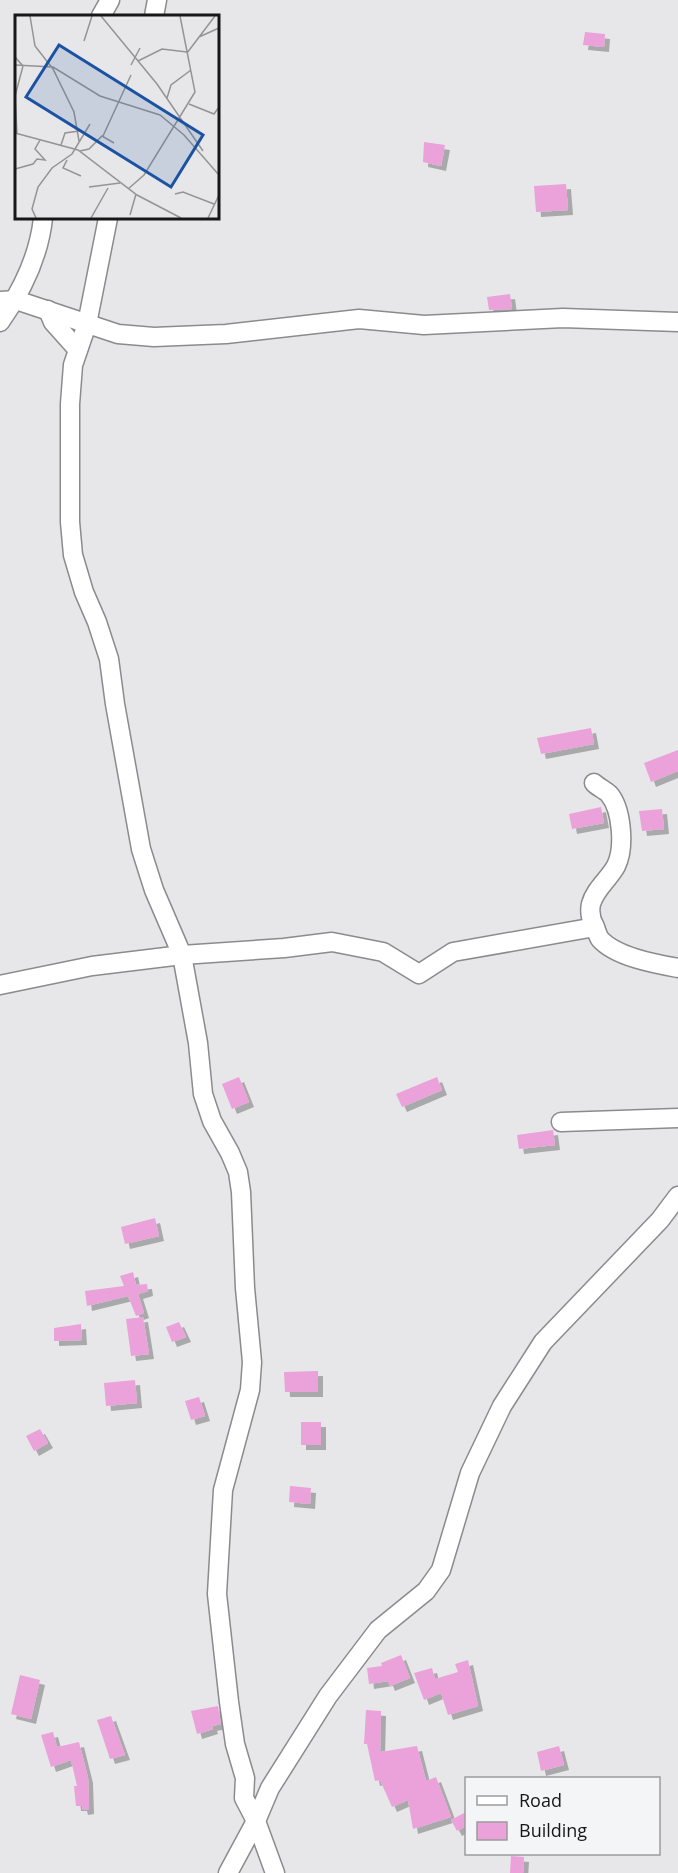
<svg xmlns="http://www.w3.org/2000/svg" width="678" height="1873" viewBox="0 0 678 1873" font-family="'Open Sans',sans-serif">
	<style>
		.building { fill: #eba1da; filter: url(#shadow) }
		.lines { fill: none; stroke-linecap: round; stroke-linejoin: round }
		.street-casing { stroke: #8a8b8c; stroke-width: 21 }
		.street { stroke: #fff; stroke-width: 18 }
		.inset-road { fill: none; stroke: #949495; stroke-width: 1.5 }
		.view { fill: #1c52a3; fill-opacity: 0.15; stroke: #1c52a3; stroke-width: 3 }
		.inset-edge { fill: none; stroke: #171717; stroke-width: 3 }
	</style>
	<defs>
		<filter id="shadow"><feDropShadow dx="5" dy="5" stdDeviation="0" flood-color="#0004"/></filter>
	</defs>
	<rect width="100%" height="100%" fill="#e7e7e9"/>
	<g class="building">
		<path d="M585 32 605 34 604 47 583 45Z"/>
		<path d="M424 142 445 145 441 166 423 162Z"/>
		<path d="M566 184 568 210 536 212 534 186Z"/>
		<path d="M510 294 512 309 489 310 487 297Z"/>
		<path d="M591 728 594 744 541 754 537 738Z"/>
		<path d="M678 750V771L651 782 644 763Z"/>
		<path d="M601 807 604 823 572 829 569 814Z"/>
		<path d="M662 809 664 829 642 831 639 811Z"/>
		<path d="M239 1077 249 1102 232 1109 222 1084Z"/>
		<path d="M437 1077 442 1090 402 1107 396 1094Z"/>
		<path d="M553 1130 555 1145 519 1149 517 1135Z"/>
		<path d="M155 1218 159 1236 125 1244 121 1227Z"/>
		<path d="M133 1272 136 1285 147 1284 148 1291 138 1294 144 1313 136 1316 128 1296 87 1306 85 1291 124 1286 120 1276Z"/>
		<path d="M143 1317 149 1354 131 1356 126 1319Z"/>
		<path d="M179 1322 186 1337 172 1342 166 1327Z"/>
		<path d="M81 1324 82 1340 54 1341V1328Z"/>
		<path d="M318 1371V1392H285L284 1372Z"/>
		<path d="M135 1380 137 1403 106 1406 104 1383Z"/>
		<path d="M199 1397 205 1416 191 1420 185 1401Z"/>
		<rect x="301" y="1422" width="20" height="23"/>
		<path d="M40 1429 48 1443 34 1451 26 1436Z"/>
		<path d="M290 1486 311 1488 310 1504 289 1502Z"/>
		<path d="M401 1655 410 1678 390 1686 388 1681 369 1684 367 1668 382 1666 381 1663Z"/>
		<path d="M468 1660 478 1706 448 1715 441 1693 424 1700 414 1673 432 1668 435 1679 458 1672 455 1664Z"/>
		<path d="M20 1675 40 1680 31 1719 11 1714Z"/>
		<path d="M218 1706 221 1724 212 1726 213 1729 197 1734 191 1711Z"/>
		<path d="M366 1710 381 1711 380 1752 417 1746 426 1781 436 1777 451 1817 413 1829 408 1800 392 1807 380 1780 375 1781 367 1744H364Z"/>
		<path d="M111 1716 125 1755 110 1759 97 1720Z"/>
		<path d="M53 1732 57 1747 79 1742 88 1778 89 1809 83 1810 82 1806H76L74 1786H77L71 1760 51 1767 41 1735Z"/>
		<path d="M559 1746 564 1765 541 1771 537 1752Z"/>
		<path d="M466 1812V1826L457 1831 451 1820Z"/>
		<path d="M511 1856 524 1857 523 1873H510Z"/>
	</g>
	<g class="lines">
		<g class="street-casing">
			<g id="street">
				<path d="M101 16 110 0"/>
				<path d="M154 16 157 0"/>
				<path d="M108 218 87 324 73 365 70 404V522L73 555 84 592 97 622 109 659 115 704 141 849 154 890 182 955 198 1043 203 1094 212 1121 230 1153 238 1172 241 1192 245 1288 252 1362 250 1390 223 1490 217 1594 229 1702 235 1744 245 1778 244 1798 256 1821 275 1873"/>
				<path d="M0 301 16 300 118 334 154 337 226 334 359 319 424 325 563 318 678 322"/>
				<path d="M48 310 53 322 78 350"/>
				<path d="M0 322C22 291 39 256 43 218"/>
				<path d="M594 783C598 787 605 790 609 794 622 809 625 848 616 866 609 879 595 889 591 904 589 913 591 920 595 927 596 930 598 936 600 939 616 957 656 964 678 968"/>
				<path d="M0 985 92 966 182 955 284 948 332 942 383 952 419 974 453 952 595 927"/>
				<path d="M561 1122 678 1118"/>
				<path d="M228 1873 256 1821 270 1788 328 1696 378 1630 426 1591 441 1570 470 1473 502 1406 543 1342 660 1220 678 1196"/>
			</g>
		</g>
		<use href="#street" class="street"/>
	</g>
	<g transform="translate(15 15)">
		<rect width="204" height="204" fill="#e7e7e9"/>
		<path class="inset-road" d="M15 1 20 31 38 54 59 97 64 126M86 1 142 69 188 136M184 22 204 13M69 26 77 1M172 38 200 1M0 42 8 51 0 81 2 119M123 46 147 34 172 37M0 50 38 52 85 81 145 100 169 120 204 160M116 50 125 33M152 83 156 70 176 55M174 89 199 99 204 92M0 118 63 135 122 180 166 203M88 121 116 60M46 130 50 118 64 116M65 136 74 134 87 121 99 128M52 145 48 153 66 161M0 154 18 149 22 144 30 145 20 134 25 125M74 172 105 168M113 174 129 160 180 77 165 1M160 179 168 177 199 189M115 200 121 179M21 203 17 194 23 172 37 153 57 139 75 109M76 203 93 173M193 203 204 180"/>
		<path class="view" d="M44 30 188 120 156 172 11 82Z"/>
		<rect width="204" height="204" class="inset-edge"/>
	</g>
	<rect x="465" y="1777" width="195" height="78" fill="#f4f5f7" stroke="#9c9c9d" stroke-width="1.5"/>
	<rect x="477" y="1796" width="30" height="9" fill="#ffffff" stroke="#9c9c9d" stroke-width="1.5"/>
	<text x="519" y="1807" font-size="18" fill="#171717">Road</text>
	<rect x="477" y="1822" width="30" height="18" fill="#eba1da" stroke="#9c9c9d" stroke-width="1.5"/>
	<text x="519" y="1837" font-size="18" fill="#171717">Building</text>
</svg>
